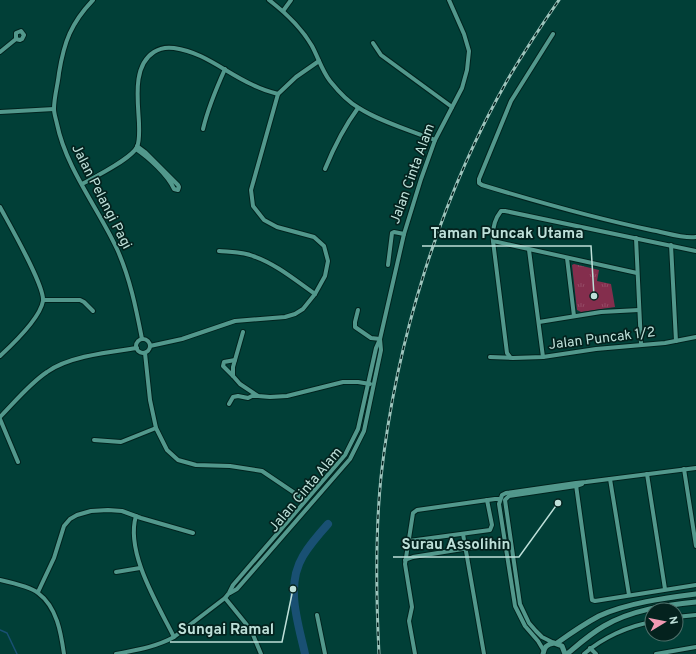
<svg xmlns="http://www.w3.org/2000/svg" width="696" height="654" viewBox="0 0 696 654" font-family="Overpass,sans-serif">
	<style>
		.park { fill: url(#park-tufts) }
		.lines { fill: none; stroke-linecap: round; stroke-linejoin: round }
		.stream { stroke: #195073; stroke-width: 1.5 }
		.river { stroke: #195073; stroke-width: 8 }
		.minor-casing { stroke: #00231e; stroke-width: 6 }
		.tertiary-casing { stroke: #00231e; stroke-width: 7 }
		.minor { stroke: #52988c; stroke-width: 4 }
		.tertiary { stroke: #52988c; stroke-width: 5 }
		.rail-casing { stroke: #9dc4bc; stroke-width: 3 }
		.rail { stroke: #04221e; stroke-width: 1.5; stroke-dasharray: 4.5; stroke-linecap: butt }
		.labels { text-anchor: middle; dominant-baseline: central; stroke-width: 3.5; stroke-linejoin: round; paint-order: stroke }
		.street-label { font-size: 14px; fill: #bee0d9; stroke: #04221e }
		.leader { fill: none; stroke: #bee0d9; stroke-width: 1.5 }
		.callout-dot { fill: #bee0d9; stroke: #04221e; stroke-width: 1.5 }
		.callout-label { font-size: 15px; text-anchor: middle; font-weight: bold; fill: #bee0d9; stroke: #04221e; stroke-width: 3.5; stroke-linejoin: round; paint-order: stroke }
	</style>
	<defs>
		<pattern id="park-tufts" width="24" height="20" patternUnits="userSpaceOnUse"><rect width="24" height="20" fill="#842e4d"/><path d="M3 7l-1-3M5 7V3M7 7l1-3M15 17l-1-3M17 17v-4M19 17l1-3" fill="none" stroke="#944c66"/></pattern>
	</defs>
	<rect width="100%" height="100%" fill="#013f37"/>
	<path class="park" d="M574 264 599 270 597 281 611 284 615 307 581 312 577 310 572 265Z"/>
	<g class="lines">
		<path class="stream" d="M0 630 7 633 17 654"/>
		<path class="river" d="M305 654C298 622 285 586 303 556 310 544 319 534 328 524"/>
		<g class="minor-casing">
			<g id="minor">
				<path d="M93 0C71 23 64 42 59 73 58 84 54 97 54 109 54 114 56 119 57 124 66 168 98 208 117 249 130 278 136 308 142 339"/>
				<path d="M269 0C286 13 301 27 312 46 318 57 322 71 330 81 338 91 348 102 359 108 379 121 411 131 435 140"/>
				<path d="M283 11 291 0"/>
				<path d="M553 34 511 101 479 179V183L482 185C538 202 594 218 651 230 664 232 683 239 696 237"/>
				<path d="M373 43 381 55 452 107"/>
				<path d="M0 52 16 39 20 40 22 39 24 35 21 31 16 33V39"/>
				<path d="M0 112 54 109"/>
				<path d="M203 129C208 108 216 89 225 69"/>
				<path d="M136 149C148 157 168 175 174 189L178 190 179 187 178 185 145 152 137 146"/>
				<path d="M325 169C334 147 344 127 358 108"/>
				<path d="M82 184C95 177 131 159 137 147 140 140 139 130 139 123 138 101 132 66 154 52 160 48 167 47 174 48 204 52 226 73 253 85 261 89 270 92 278 94"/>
				<path d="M0 207C9 224 45 286 43 301 40 318 13 344 0 356"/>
				<path d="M636 238 641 344"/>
				<path d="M493 241 637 273"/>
				<path d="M671 245 676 341"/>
				<path d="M529 250 543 357"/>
				<path d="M219 251C229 252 243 252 253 256 276 264 295 280 315 294"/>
				<path d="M567 258 574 316"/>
				<path d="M388 265 392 233 394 232 404 234"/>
				<path d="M43 300H80L84 302 93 311"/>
				<path d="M358 310 355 322V327L371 338 380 339"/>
				<path d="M539 322 601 312 639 310"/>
				<path d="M243 332 233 367V376L240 384 258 396 270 397 287 396 343 382H358L370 384"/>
				<circle cx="143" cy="346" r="7"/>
				<path d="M150 346 182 339 235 321 285 317 295 314 303 309 315 294 325 276 328 261 324 246 314 237 277 227 264 220 253 206 251 190 278 94 296 77 319 61"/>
				<path d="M145 353 150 400 156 428 167 450 178 460 196 465 230 466 262 471 305 500"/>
				<path d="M490 357 513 358 543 357 596 349 665 343 696 337"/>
				<path d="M510 357 507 353 493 241C492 230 494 220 501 211H505L696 251"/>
				<path d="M233 376 223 366 224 362 235 360"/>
				<path d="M229 404 233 397 238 396 248 398 252 396H258"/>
				<path d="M0 417C15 402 29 384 47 372 69 356 110 352 137 348"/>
				<path d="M0 419 18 462"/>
				<path d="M94 440 121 442 156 428"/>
				<path d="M684 469 696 546"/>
				<path d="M647 474 665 589"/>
				<path d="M610 479 629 595"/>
				<path d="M576 485 592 600 595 601 696 585"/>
				<path d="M136 516C125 552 158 605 174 637"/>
				<path d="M463 534 484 654"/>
				<path d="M409 541 490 530 492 525 487 500"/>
				<path d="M405 560 413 557 506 542"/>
				<path d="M116 572 140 568"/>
				<path d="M0 580C9 582 31 587 38 593 57 607 61 633 64 654"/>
				<path d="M38 592 54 558 64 526 70 519 77 515 91 511 108 510 122 511 141 518 193 533"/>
				<path d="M230 593 237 589 350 459 364 431 381 350 380 339"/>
				<path d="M225 598 251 630 261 654"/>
				<path d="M317 615 325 654"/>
				<path d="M676 617 696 615"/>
				<path d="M554 643 542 637 536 631 529 623 520 604 505 500 509 496 576 486 582 484"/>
				<path d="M590 648 596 654"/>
				<path d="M544 651 538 641 525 626 515 606 499 504 502 495 506 493 576 483 586 482 696 468"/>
				<path d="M116 654C136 650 156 647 174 637L225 598 229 593 233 585 345 455 358 429 376 348 380 339 404 234 421 179 435 140 462 88 467 70 469 51 464 34 449 0"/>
				<path d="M415 654 409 621 412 607 405 564 413 513 417 510 495 499H500"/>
				<path d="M584 654C602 638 628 626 652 622"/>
				<path d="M656 654 696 647"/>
			</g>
		</g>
		<g class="tertiary-casing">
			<g id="tertiary">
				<path d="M557 643C571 633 584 624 599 616 627 603 665 598 696 594"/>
				<path d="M543 654C544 647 547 644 554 643L562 646 565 654"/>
				<path d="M567 654C579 644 590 634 604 626 631 610 666 605 696 602"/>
			</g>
		</g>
		<use href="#minor" class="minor"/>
		<use href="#tertiary" class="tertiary"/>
		<g class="rail-casing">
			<path id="rail" d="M379 654C376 595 375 536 381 477 396 341 440 198 508 79 524 52 541 26 559 0"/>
		</g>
		<use href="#rail" class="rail"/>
	</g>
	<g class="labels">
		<g class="street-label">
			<text transform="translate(413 174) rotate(-70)">Jalan Cinta Alam</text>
			<text transform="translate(101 197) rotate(63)">Jalan Pelangi Pagi</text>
			<text transform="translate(602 339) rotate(-7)">Jalan Puncak 1/2</text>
			<text transform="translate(306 490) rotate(-50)">Jalan Cinta Alam</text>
		</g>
	</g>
	<path class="leader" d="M594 296L591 246H422M558 503L519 557H393M293 589L282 642H170"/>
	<g class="callout-dot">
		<circle cx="594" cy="296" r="4"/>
		<circle cx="558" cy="503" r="4"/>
		<circle cx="293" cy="589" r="4"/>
	</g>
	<g class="callout-label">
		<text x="507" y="238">Taman Puncak Utama</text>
		<text x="456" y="549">Surau Assolihin</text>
		<text x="226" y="634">Sungai Ramal</text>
	</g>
	<g transform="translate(664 622) rotate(80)"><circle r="19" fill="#04221e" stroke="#4e6e69"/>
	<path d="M0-3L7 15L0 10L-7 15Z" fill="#f19ab3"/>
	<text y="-6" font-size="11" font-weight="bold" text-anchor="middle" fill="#bee0d9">N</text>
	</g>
</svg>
